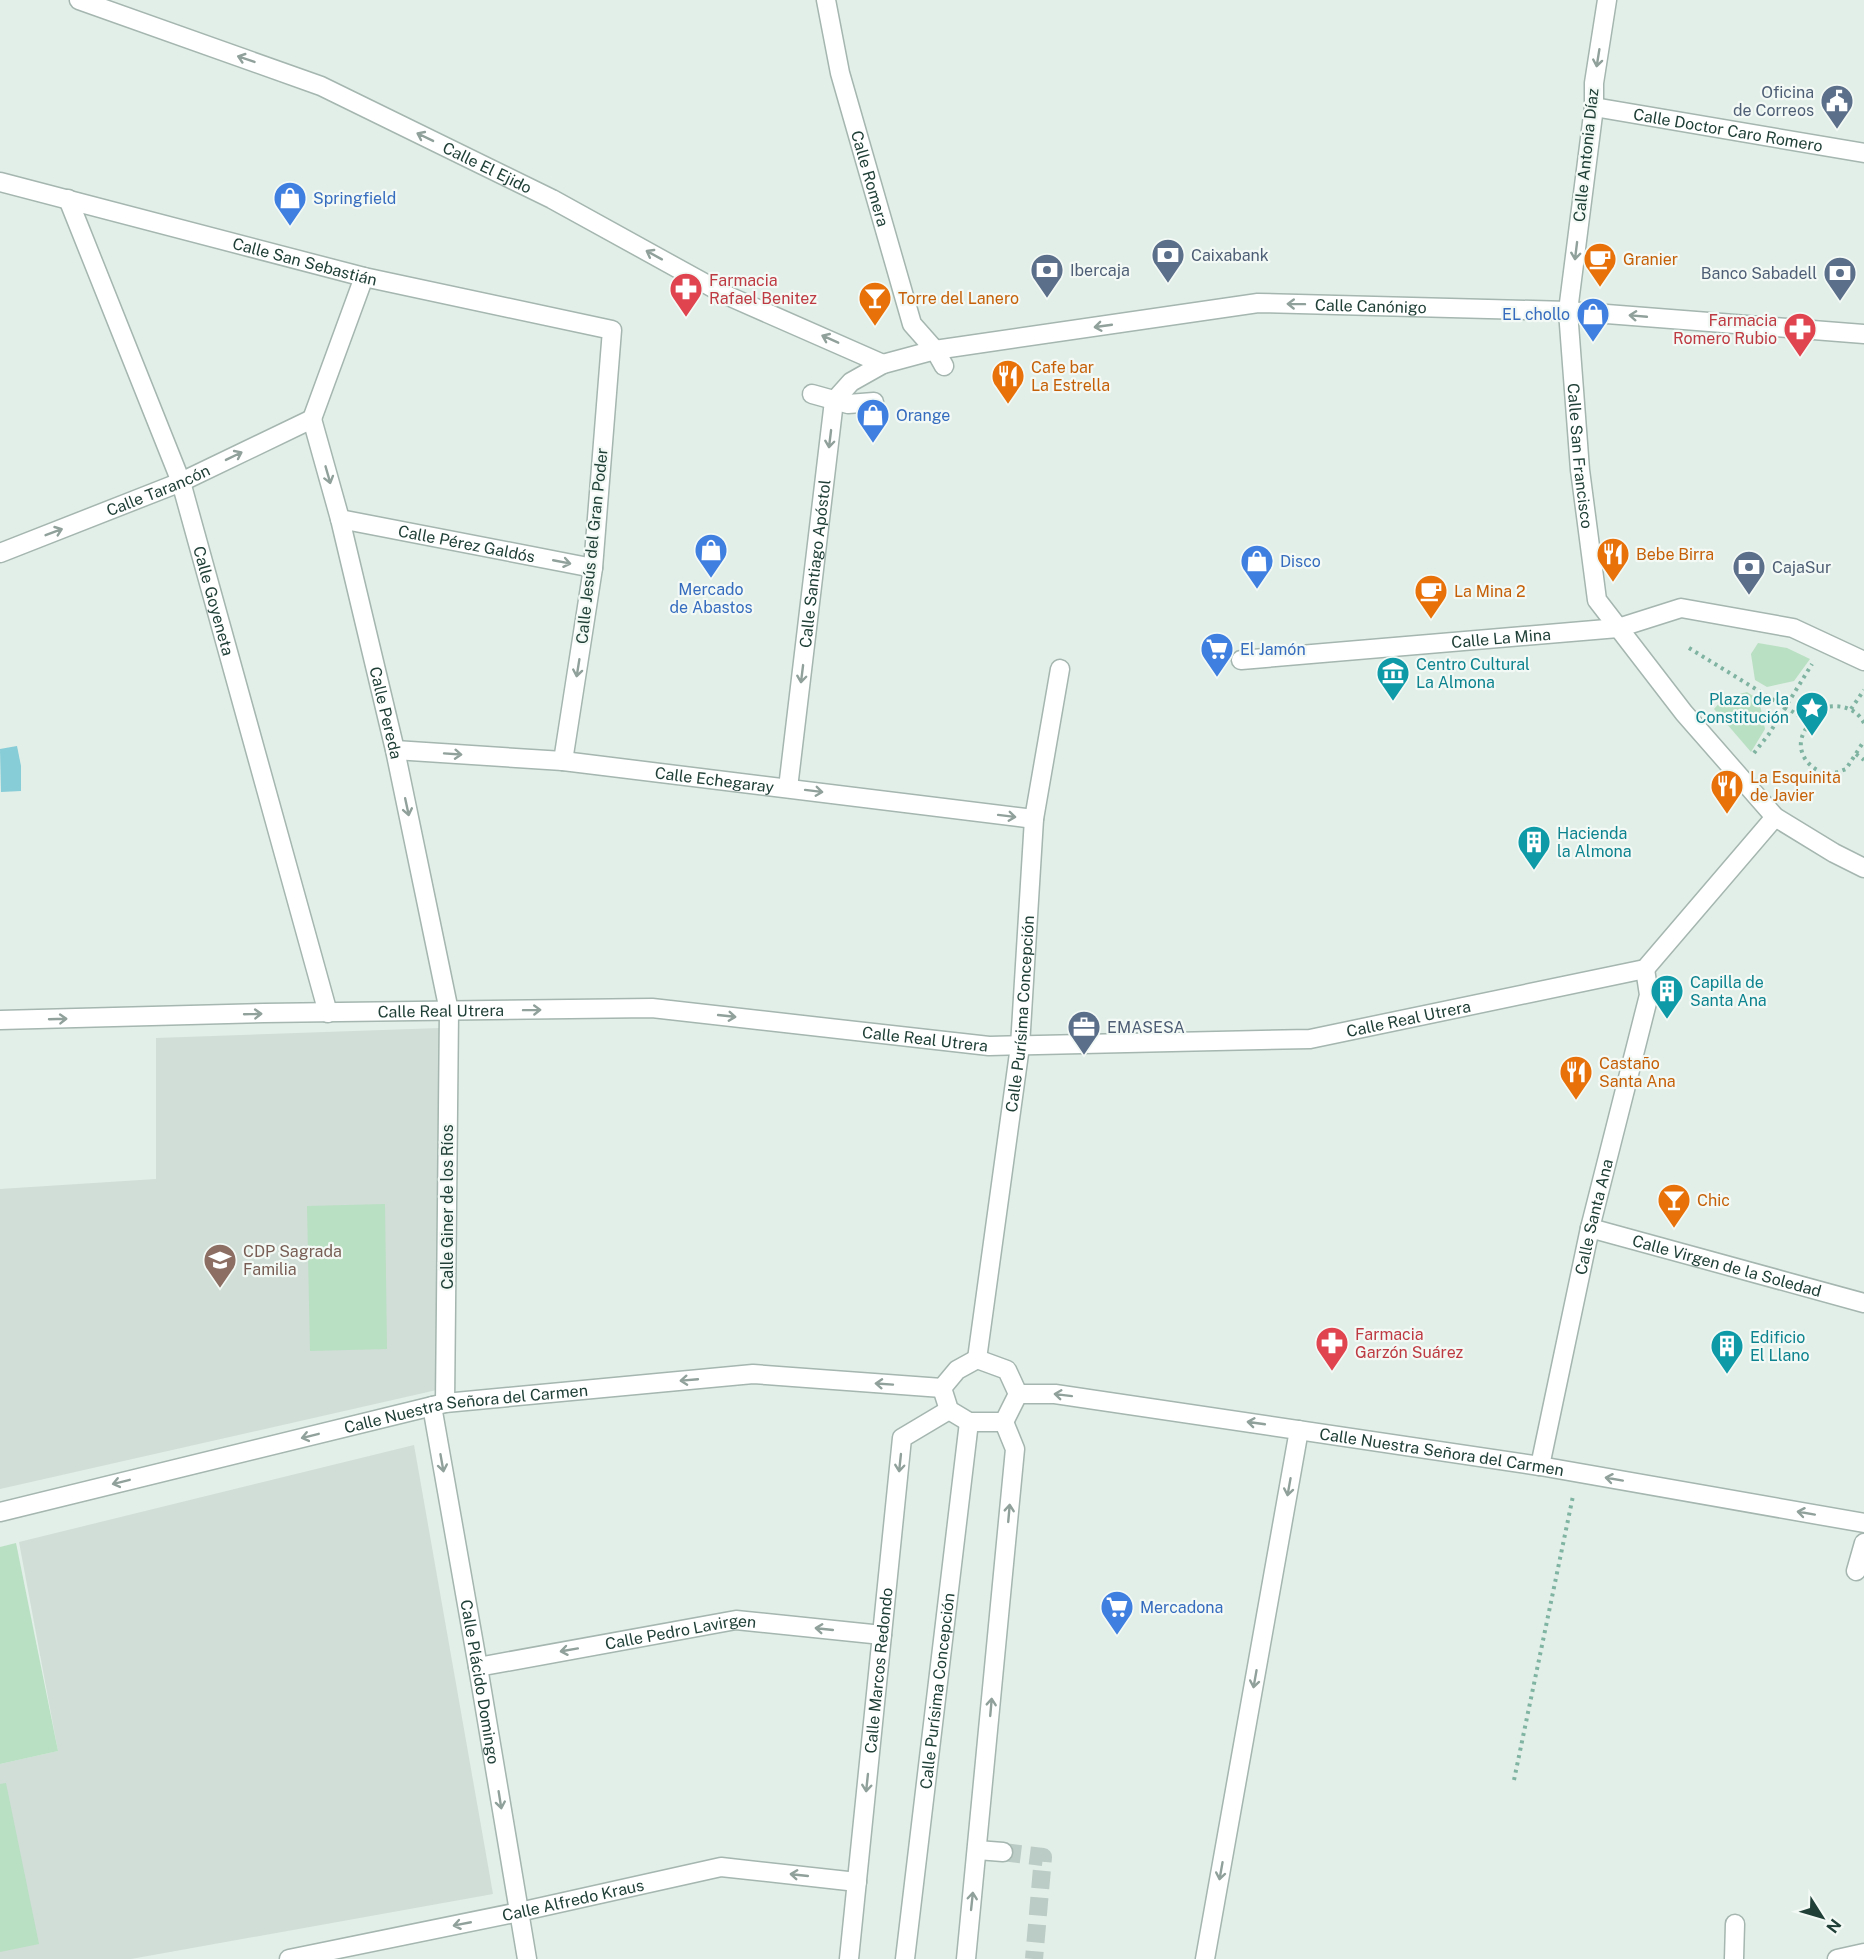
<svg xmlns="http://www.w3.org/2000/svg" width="1864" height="1959" viewBox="0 0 1864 1959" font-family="'Public Sans',sans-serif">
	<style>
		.built { fill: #d0ded7 }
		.green { fill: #b9e0c2 }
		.water { fill: #86cdd7 }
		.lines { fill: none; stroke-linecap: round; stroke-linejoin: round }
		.minor-tunnel { stroke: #bbcbc5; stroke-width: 18; stroke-dasharray: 18 9; stroke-linecap: butt }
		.minor-casing { stroke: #a4b6af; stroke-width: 21 }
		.path { stroke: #80b4a2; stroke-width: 4; stroke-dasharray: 3 4.5; stroke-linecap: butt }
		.minor { stroke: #fff; stroke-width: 18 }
		.oneway { stroke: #90a09b }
		.labels { text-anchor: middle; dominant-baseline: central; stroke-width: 4.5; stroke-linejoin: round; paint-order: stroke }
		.service-label { font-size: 16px; fill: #4e5e75; stroke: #f3faf6; text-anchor: start }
		.street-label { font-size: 16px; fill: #204037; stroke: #f3faf6 }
		.shop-label { font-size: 16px; fill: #366cbe; stroke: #f3faf6; text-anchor: start }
		.food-label { font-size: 16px; fill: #c56008; stroke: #f3faf6; text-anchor: start }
		.health-label { font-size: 16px; fill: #be3a42; stroke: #f3faf6; text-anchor: start }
		.culture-label { font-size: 16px; fill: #0d838f; stroke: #f3faf6; text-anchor: start }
		.education-label { font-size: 16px; fill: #785e54; stroke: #f3faf6; text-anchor: start }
	</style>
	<rect width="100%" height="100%" fill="#e2eee8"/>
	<g class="built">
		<path d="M440 1028 441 1389 0 1489V1189L156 1179V1038Z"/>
		<path d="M414 1445 493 1894 131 1959H0V1764L58 1751 19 1542Z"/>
	</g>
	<g class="green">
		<path d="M1758 643 1787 648 1810 659 1794 681 1767 687 1755 680 1751 654Z"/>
		<path d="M1747 692 1759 700 1765 729 1751 752 1714 709 1724 698Z"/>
		<path d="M385 1204 387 1349 310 1351 307 1206Z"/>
		<path d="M16 1543 58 1751 0 1764V1547Z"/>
		<path d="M6 1783 39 1944 0 1952V1784Z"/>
	</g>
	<path class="water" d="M17 746 21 766V791L1 792 0 749Z"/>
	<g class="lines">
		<path class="minor-tunnel" d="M1003 1852 1043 1857 1034 1959"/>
		<g class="minor-casing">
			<g id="minor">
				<path id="s1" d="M79 0 321 86 552 199 726 295 883 364"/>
				<path id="s2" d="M826 0 840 73 912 324 935 350 944 366"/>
				<path id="s3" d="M1607 0 1594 83V107L1568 311 1580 470 1597 600 1684 713 1775 817 1834 853 1864 868"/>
				<path id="s4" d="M1594 107 1864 153"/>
				<path id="s5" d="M0 182 364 277 612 330 593 568 563 761"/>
				<path id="s6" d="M68 199 181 482 328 1013"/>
				<path d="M812 394 848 404 874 402"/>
				<path id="s7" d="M312 419 340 519 395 750 449 1011 445 1403"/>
				<path d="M312 419 364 277"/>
				<path id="s8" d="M340 519 593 568"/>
				<path id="s9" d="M0 553 181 482 312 419"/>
				<path id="s10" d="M1241 660 1618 628 1681 608 1793 628 1864 661"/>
				<path id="s11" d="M395 750 563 761 1034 819"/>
				<path id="s12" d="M788 788 834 401 851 382 883 364 935 350 1258 303 1568 311 1864 334"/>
				<path id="s13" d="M0 1020 264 1013 652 1008 989 1046 1310 1039 1645 969 1775 817"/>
				<path id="s14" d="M1590 1228 1864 1303"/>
				<path id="s15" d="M977 1359 1020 1046 1034 819 1060 669"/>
				<path d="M977 1359 1007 1370 1018 1394 1004 1422H969L949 1410 942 1388 957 1370Z"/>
				<path id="s16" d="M1018 1394H1055L1540 1466 1864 1523"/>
				<path id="s17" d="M432 1406 478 1667 527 1959"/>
				<path id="s18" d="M1540 1466 1590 1228 1649 995 1645 969"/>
				<path id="s19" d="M0 1512 445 1403 753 1374 942 1388"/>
				<path d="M1856 1571 1864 1543"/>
				<path id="s20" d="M478 1667 736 1620 882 1635"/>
				<path d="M977 1850 1003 1852"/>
				<path id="s21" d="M289 1959 519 1912 721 1867 857 1882"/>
				<path id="s22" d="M849 1959 902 1438 949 1410"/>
				<path id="s23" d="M905 1959 969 1422"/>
				<path d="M966 1959 1015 1449 1004 1422"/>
				<path d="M1205 1959 1299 1430"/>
				<path d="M1734 1959 1735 1924"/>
				<path d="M1837 1959 1864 1953"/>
			</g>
		</g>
		<g class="path">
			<path d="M1689 648 1811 723"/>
			<path d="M1851 709 1864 690"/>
			<path d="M1864 723C1855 706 1838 704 1820 708 1815 717 1805 727 1802 737 1796 756 1814 774 1831 773 1836 773 1841 771 1846 769L1864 741"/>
			<path d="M1754 753 1769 734 1812 664"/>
			<path d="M1856 754 1864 760"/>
			<path d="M1514 1780 1573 1496"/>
		</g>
		<use href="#minor" class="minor"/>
	</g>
	<defs><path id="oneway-shaft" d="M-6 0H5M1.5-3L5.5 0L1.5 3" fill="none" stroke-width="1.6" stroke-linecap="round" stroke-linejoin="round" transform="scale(1.5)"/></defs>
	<g class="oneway">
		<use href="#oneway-shaft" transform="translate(1598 58) rotate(99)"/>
		<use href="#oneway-shaft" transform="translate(246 59) rotate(-161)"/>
		<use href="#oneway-shaft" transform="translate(425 137) rotate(-154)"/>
		<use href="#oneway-shaft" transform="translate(1576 251) rotate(97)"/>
		<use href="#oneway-shaft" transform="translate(654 255) rotate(-151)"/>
		<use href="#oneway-shaft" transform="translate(1296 304) rotate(-179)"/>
		<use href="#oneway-shaft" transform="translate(1638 316) rotate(-175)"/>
		<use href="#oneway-shaft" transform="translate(1103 326) rotate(172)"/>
		<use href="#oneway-shaft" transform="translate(830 339) rotate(-156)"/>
		<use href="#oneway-shaft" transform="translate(830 439) rotate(97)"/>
		<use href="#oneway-shaft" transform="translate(234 456) rotate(-26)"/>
		<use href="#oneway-shaft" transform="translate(328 475) rotate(74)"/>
		<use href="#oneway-shaft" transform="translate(54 532) rotate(-21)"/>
		<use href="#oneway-shaft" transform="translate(562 562) rotate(11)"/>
		<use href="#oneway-shaft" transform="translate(578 668) rotate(99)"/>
		<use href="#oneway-shaft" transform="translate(802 674) rotate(97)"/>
		<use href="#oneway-shaft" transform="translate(453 754) rotate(4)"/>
		<use href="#oneway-shaft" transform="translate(814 791) rotate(7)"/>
		<use href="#oneway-shaft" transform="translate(407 807) rotate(78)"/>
		<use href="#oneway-shaft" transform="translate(1007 816) rotate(7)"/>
		<use href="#oneway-shaft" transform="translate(532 1010) rotate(-1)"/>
		<use href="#oneway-shaft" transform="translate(253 1014) rotate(-2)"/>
		<use href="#oneway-shaft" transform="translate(727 1016) rotate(6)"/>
		<use href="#oneway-shaft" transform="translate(58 1019) rotate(-2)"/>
		<use href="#oneway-shaft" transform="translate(689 1380) rotate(175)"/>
		<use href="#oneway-shaft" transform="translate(884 1384) rotate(-176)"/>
		<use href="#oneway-shaft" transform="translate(1063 1395) rotate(-173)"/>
		<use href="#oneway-shaft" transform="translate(1256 1423) rotate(-172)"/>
		<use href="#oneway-shaft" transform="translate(310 1436) rotate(166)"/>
		<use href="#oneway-shaft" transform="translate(442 1463) rotate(80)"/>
		<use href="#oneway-shaft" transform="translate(900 1463) rotate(96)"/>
		<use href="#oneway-shaft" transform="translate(1614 1479) rotate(-170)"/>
		<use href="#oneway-shaft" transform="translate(121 1482) rotate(166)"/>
		<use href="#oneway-shaft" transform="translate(1289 1487) rotate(100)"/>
		<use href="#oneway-shaft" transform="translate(1009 1513) rotate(-85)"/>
		<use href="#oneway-shaft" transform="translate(1806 1513) rotate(-170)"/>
		<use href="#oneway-shaft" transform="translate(824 1629) rotate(-174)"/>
		<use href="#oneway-shaft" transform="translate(569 1650) rotate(170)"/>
		<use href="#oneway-shaft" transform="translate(1255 1679) rotate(100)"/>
		<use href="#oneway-shaft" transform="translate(991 1707) rotate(-85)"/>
		<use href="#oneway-shaft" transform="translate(867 1783) rotate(96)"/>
		<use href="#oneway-shaft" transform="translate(500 1800) rotate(81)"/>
		<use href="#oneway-shaft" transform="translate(1221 1871) rotate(100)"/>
		<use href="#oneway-shaft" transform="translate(799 1875) rotate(-174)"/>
		<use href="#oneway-shaft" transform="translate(972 1901) rotate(-84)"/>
		<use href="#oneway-shaft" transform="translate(462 1924) rotate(169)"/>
	</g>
	<defs>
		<g id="civic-pin" transform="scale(1.725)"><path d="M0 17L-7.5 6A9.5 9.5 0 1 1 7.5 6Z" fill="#5c6f8a" stroke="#f3faf6"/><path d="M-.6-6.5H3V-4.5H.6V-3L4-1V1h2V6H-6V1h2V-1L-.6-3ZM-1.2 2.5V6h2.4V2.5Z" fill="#fff"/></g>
		<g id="shop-pin" transform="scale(1.725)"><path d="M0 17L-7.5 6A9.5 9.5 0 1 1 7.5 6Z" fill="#3f7fe0" stroke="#f3faf6"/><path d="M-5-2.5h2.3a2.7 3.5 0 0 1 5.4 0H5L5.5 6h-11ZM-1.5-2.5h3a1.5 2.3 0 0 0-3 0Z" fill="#fff"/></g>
		<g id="bank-pin" transform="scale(1.725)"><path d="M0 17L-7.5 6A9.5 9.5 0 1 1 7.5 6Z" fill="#5c6f8a" stroke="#f3faf6"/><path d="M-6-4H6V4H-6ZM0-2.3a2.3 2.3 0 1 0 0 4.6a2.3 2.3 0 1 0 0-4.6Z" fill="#fff"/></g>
		<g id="cafe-pin" transform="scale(1.725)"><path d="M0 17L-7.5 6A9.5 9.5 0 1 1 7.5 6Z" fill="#e8710a" stroke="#f3faf6"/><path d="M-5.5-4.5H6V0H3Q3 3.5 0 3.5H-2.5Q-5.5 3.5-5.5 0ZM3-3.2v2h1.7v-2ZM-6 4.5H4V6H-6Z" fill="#fff"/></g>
		<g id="pharmacy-pin" transform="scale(1.725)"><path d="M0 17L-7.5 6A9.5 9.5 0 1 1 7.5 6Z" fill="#e0444e" stroke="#f3faf6"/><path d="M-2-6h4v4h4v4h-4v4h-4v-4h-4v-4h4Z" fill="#fff"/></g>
		<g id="bar-pin" transform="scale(1.725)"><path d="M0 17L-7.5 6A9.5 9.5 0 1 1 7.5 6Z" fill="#e8710a" stroke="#f3faf6"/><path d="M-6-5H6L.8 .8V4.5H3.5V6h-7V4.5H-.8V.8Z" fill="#fff"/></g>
		<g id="restaurant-pin" transform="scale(1.725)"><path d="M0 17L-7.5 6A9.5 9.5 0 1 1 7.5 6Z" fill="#e8710a" stroke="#f3faf6"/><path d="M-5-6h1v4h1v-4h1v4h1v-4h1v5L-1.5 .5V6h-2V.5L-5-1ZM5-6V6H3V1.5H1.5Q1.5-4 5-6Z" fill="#fff"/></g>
		<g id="supermarket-pin" transform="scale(1.725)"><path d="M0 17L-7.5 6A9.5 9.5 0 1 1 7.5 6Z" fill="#3f7fe0" stroke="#f3faf6"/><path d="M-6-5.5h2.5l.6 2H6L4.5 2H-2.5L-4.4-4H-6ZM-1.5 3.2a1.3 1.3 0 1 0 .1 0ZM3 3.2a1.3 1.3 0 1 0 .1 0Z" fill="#fff"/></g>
		<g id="museum-pin" transform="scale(1.725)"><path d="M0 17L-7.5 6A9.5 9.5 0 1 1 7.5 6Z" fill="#0f9aa8" stroke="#f3faf6"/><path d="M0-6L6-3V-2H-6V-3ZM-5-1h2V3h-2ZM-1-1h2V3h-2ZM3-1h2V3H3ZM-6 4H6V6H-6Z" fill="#fff"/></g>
		<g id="sight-pin" transform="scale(1.725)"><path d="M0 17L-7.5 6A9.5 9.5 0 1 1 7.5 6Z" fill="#0f9aa8" stroke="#f3faf6"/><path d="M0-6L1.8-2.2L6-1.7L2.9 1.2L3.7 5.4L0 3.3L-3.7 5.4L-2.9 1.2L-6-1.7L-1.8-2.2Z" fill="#fff"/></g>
		<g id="building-pin" transform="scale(1.725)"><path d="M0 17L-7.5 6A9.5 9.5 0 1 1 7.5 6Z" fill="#0f9aa8" stroke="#f3faf6"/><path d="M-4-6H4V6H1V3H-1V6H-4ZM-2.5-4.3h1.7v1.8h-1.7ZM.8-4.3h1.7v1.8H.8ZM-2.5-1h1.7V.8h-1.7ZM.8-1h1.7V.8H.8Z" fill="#fff"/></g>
		<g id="office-pin" transform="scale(1.725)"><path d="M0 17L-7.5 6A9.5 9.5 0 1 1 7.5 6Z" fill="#5c6f8a" stroke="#f3faf6"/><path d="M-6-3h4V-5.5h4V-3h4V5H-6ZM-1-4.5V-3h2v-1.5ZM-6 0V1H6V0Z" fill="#fff"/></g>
		<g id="school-pin" transform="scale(1.725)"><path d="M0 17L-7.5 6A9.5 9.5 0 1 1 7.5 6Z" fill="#8d6e63" stroke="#f3faf6"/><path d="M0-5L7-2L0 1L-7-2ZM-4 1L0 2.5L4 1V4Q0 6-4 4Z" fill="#fff"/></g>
	</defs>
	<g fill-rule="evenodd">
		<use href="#civic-pin" x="1837" y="101"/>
		<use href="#shop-pin" x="290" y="198"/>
		<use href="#bank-pin" x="1168" y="255"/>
		<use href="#cafe-pin" x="1600" y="259"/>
		<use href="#bank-pin" x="1047" y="270"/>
		<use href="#bank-pin" x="1840" y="273"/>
		<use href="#pharmacy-pin" x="686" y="289"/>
		<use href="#bar-pin" x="875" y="298"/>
		<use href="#shop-pin" x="1593" y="314"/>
		<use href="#pharmacy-pin" x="1800" y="329"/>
		<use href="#restaurant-pin" x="1008" y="376"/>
		<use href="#shop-pin" x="873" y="415"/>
		<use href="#shop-pin" x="711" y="550"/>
		<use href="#restaurant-pin" x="1613" y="554"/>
		<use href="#shop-pin" x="1257" y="561"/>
		<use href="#bank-pin" x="1749" y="567"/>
		<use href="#cafe-pin" x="1431" y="591"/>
		<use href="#supermarket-pin" x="1217" y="649"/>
		<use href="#museum-pin" x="1393" y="673"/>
		<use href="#sight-pin" x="1812" y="708"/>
		<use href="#restaurant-pin" x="1727" y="786"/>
		<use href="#building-pin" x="1534" y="842"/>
		<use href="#building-pin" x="1667" y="991"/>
		<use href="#office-pin" x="1084" y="1027"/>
		<use href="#restaurant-pin" x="1576" y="1072"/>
		<use href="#bar-pin" x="1674" y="1200"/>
		<use href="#school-pin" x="220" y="1260"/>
		<use href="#pharmacy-pin" x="1332" y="1343"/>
		<use href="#building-pin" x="1727" y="1346"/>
		<use href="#supermarket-pin" x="1117" y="1607"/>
	</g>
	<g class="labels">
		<g class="service-label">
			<text x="1814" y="92" text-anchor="end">Oficina<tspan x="1814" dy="18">de Correos</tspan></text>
			<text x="1191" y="255">Caixabank</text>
			<text x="1070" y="270">Ibercaja</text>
			<text x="1817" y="273" text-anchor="end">Banco Sabadell</text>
			<text x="1772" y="567">CajaSur</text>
			<text x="1107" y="1027">EMASESA</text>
		</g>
		<g class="street-label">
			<text stroke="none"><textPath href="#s4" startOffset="136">Calle Doctor Caro Romero</textPath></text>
			<text transform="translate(1586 155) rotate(-84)">Calle Antonia Díaz</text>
			<text stroke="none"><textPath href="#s1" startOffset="442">Calle El Ejido</textPath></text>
			<text stroke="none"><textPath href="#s2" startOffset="184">Calle Romera</textPath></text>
			<text stroke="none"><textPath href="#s5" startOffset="315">Calle San Sebastián</textPath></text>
			<text stroke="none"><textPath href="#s12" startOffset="945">Calle Canónigo</textPath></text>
			<text stroke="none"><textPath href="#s3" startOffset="459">Calle San Francisco</textPath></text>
			<text stroke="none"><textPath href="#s9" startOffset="170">Calle Tarancón</textPath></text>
			<text stroke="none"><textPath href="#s8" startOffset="129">Calle Pérez Galdós</textPath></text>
			<text transform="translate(592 546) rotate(-84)">Calle Jesús del Gran Poder</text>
			<text stroke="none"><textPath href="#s12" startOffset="226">Calle Santiago Apóstol</textPath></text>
			<text stroke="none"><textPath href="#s6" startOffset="428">Calle Goyeneta</textPath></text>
			<text stroke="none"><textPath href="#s10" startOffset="261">Calle La Mina</textPath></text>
			<text stroke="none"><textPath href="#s7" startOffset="303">Calle Pereda</textPath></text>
			<text stroke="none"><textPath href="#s11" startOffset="321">Calle Echegaray</textPath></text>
			<text stroke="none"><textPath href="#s13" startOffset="441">Calle Real Utrera</textPath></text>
			<text stroke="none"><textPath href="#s15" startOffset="348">Calle Purísima Concepción</textPath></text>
			<text stroke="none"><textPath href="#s13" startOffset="1413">Calle Real Utrera</textPath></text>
			<text stroke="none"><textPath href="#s13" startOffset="927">Calle Real Utrera</textPath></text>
			<text transform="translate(447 1207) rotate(-90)">Calle Giner de los Ríos</text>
			<text stroke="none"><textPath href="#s18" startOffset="255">Calle Santa Ana</textPath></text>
			<text stroke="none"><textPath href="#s14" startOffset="142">Calle Virgen de la Soledad</textPath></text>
			<text stroke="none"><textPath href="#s19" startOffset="478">Calle Nuestra Señora del Carmen</textPath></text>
			<text stroke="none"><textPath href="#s16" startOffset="428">Calle Nuestra Señora del Carmen</textPath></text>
			<text stroke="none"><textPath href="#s20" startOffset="206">Calle Pedro Lavirgen</textPath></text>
			<text stroke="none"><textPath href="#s22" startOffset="290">Calle Marcos Redondo</textPath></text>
			<text stroke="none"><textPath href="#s17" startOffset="280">Calle Plácido Domingo</textPath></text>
			<text stroke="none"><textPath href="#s23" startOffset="270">Calle Purísima Concepción</textPath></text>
			<text stroke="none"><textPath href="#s21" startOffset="290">Calle Alfredo Kraus</textPath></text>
		</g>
		<g class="shop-label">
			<text x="313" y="198">Springfield</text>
			<text x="1570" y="314" text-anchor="end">EL chollo</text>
			<text x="896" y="415">Orange</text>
			<text x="1280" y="561">Disco</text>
			<text x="711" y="589" text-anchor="middle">Mercado<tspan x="711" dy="18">de Abastos</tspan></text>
			<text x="1240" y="649">El Jamón</text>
			<text x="1140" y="1607">Mercadona</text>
		</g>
		<g class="food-label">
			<text x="1623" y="259">Granier</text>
			<text x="898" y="298">Torre del Lanero</text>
			<text x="1031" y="367">Cafe bar<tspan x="1031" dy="18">La Estrella</tspan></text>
			<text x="1636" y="554">Bebe Birra</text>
			<text x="1454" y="591">La Mina 2</text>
			<text x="1750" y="777">La Esquinita<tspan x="1750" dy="18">de Javier</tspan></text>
			<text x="1599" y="1063">Castaño<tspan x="1599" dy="18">Santa Ana</tspan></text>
			<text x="1697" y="1200">Chic</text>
		</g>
		<g class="health-label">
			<text x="709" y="280">Farmacia<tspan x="709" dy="18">Rafael Benitez</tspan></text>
			<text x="1777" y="320" text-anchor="end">Farmacia<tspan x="1777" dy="18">Romero Rubio</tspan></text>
			<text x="1355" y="1334">Farmacia<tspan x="1355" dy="18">Garzón Suárez</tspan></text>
		</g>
		<g class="culture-label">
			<text x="1416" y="664">Centro Cultural<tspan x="1416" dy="18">La Almona</tspan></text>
			<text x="1789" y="699" text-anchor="end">Plaza de la<tspan x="1789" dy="18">Constitución</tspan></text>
			<text x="1557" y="833">Hacienda<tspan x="1557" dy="18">la Almona</tspan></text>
			<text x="1690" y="982">Capilla de<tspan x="1690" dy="18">Santa Ana</tspan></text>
			<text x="1750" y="1337">Edificio<tspan x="1750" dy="18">El Llano</tspan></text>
		</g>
		<g class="education-label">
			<text x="243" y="1251">CDP Sagrada<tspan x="243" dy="18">Familia</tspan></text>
		</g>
	</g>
	<g transform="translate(1822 1917) rotate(127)" stroke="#f3faf6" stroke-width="4.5" paint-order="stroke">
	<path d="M0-4.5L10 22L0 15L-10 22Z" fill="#204037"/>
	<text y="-9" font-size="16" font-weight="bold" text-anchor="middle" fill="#204037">N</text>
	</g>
</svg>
